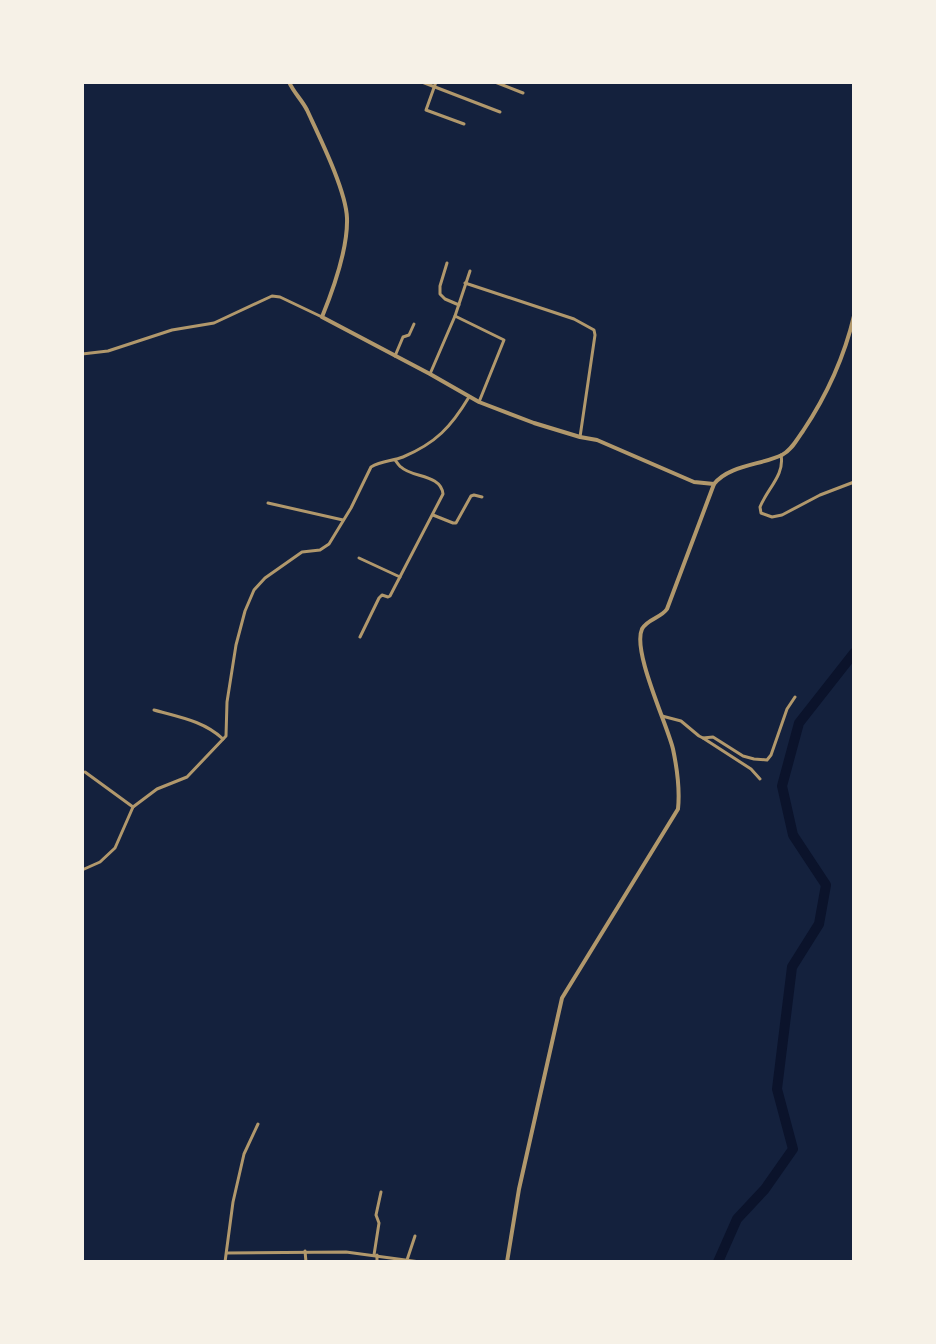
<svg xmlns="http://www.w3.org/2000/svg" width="936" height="1344" viewBox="0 0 936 1344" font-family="Literata,serif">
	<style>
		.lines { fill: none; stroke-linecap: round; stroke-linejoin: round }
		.river { stroke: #0b132b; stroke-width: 10 }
		.minor { stroke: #b1986c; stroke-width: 3 }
		.tertiary { stroke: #b1986c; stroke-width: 4 }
	</style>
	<rect width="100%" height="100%" fill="#14213d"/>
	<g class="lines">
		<path class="river" d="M718 1262 737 1219 765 1189 793 1149 777 1089 792 967 819 924 826 885 793 835 782 786 799 723 854 653"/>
		<g class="minor">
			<path d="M422 82 500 112"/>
			<path d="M436 82 426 110 464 124"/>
			<path d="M495 82 523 93"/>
			<path d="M447 263 440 286V294L445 299 459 305"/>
			<path d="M465 283 574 319 594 330 595 335 580 437"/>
			<path d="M455 316 504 340 479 402"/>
			<path d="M82 354 108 351 172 330 214 323 272 296 280 297 322 317"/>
			<path d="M395 356 403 337 409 335 414 324"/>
			<path d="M430 374 455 316 470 271"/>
			<path d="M781 455C785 475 767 489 760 507L761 513 772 517 782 515 820 495 854 482"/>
			<path d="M268 503 343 520"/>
			<path d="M433 515 453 523H456L471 496 474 495 482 497"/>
			<path d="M359 558 400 577"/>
			<path d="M360 637 379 598 382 595 388 597 390 596 443 494C441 474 412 478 401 467 399 466 396 461 395 460"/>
			<path d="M154 710C179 717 204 721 223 739"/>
			<path d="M662 716 681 721 699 736 703 738 713 737 743 756 754 759 767 760 771 755 787 709 795 697"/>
			<path d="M703 738 751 769 760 779"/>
			<path d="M85 772 133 807"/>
			<path d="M82 870 100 862 115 848 133 807 157 789 187 777 226 736 227 702 236 645 245 611 254 590 265 578 302 552 320 550 329 544 351 508 371 467C381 461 393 461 403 457 436 443 451 427 469 397"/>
			<path d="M305 1251 306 1262"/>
			<path d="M227 1253 346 1252 420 1262"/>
			<path d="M374 1255 379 1223 376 1215 381 1192"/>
			<path d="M407 1260 415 1236"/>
			<path d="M225 1262 233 1202 244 1154 258 1124"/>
			<path d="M377 1262V1255"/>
		</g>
		<g class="tertiary">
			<path d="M289 82C294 93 302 100 307 110 319 136 346 190 347 218 348 248 333 290 322 317L430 374 479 402 534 423 580 437 597 440 694 482 714 484"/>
			<path d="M507 1262 519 1189 562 998 678 809C680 790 677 768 673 749 667 724 632 651 642 629 647 619 661 618 667 609L714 484C729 465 761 465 782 455 792 450 797 439 803 431 827 395 844 358 854 316"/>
		</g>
	</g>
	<rect width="936" height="1344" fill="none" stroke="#f6f1e7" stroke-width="168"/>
</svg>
